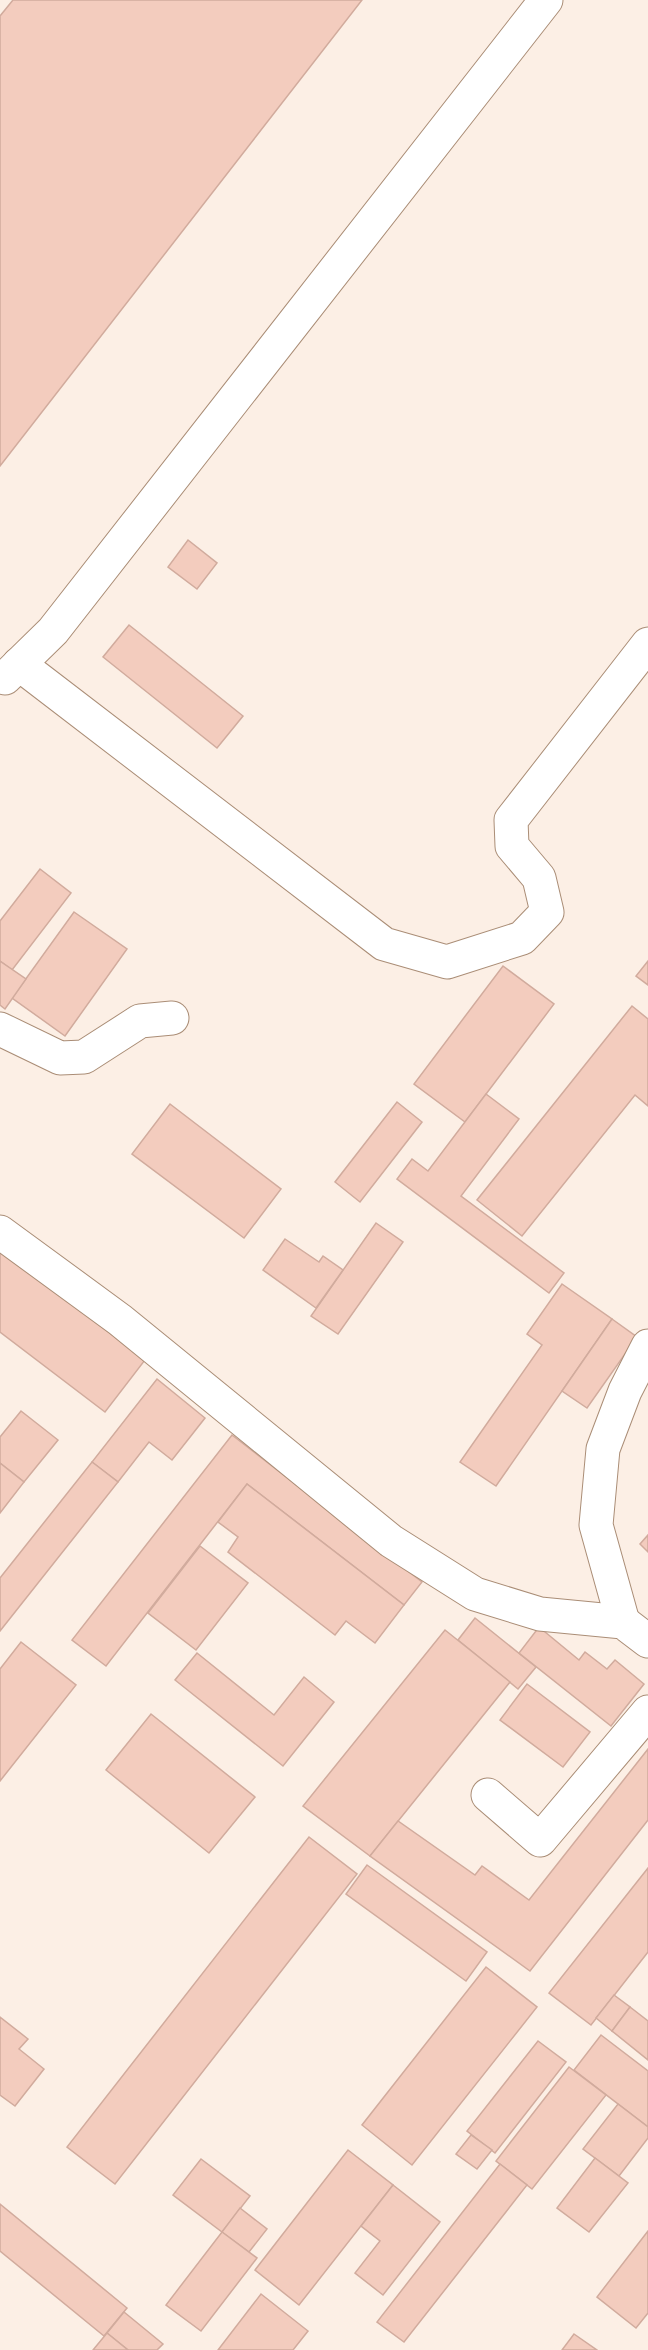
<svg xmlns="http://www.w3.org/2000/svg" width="648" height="2350" viewBox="0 0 648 2350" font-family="Literata,serif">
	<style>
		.building { fill: #f3ccbe; stroke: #d1ab9d; stroke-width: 1.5 }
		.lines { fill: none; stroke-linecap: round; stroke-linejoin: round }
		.minor-casing { stroke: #aa8d76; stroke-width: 35 }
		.minor { stroke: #fff; stroke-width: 33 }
	</style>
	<rect width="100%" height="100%" fill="#fcefe5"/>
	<g class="building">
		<path d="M13 0H362L0 466V16Z"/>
		<path d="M188 540 217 563 197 589 168 567Z"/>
		<path d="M129 625 243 716 217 748 103 657Z"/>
		<path d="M40 869 71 893 12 970 0 961V921Z"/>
		<path d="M74 912 127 949 65 1036 12 998Z"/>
		<path d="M0 961 26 979 5 1009 0 1005Z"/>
		<path d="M648 961V985L636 976Z"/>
		<path d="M503 966 554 1004 465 1122 414 1084Z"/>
		<path d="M632 1006 648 1019V1106L635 1095 522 1236 477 1200Z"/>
		<path d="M486 1094 519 1119 461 1196 564 1273 549 1293 397 1179 412 1159 428 1171Z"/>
		<path d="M397 1102 422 1122 360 1202 335 1182Z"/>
		<path d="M170 1104 281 1189 244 1238 132 1154Z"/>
		<path d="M376 1223 403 1242 338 1334 311 1316Z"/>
		<path d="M285 1239 319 1262 323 1256 343 1270 316 1308 263 1270Z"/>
		<path d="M0 1249 145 1360 105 1412 0 1332Z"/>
		<path d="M562 1284 612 1319 496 1486 460 1462 542 1345 527 1334Z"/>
		<path d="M612 1319 637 1337 587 1408 562 1391Z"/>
		<path d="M157 1379 205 1418 172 1460 149 1442 118 1482 92 1462Z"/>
		<path d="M21 1411 58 1440 24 1482 0 1463V1437Z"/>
		<path d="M232 1435 422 1582 404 1605 247 1484 106 1666 72 1640Z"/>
		<path d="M92 1462 118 1482 0 1631V1578Z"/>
		<path d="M0 1463 24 1482 0 1513Z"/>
		<path d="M247 1484 404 1605 375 1643 346 1621 335 1635 228 1552 238 1537 218 1522Z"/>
		<path d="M648 1535V1552L640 1544Z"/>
		<path d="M200 1546 248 1583 196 1650 148 1613Z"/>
		<path d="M475 1618 536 1667 518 1689 458 1640Z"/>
		<path d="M539 1627 579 1660 585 1652 607 1669 615 1660 644 1684 611 1726 519 1653Z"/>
		<path d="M445 1630 510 1682 370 1856 303 1806Z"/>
		<path d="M21 1642 76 1685 0 1781V1669Z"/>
		<path d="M197 1653 274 1715 304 1677 334 1702 283 1766 175 1680Z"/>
		<path d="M527 1684 590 1732 563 1767 500 1720Z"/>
		<path d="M151 1714 255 1797 209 1853 106 1770Z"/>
		<path d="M648 1749V1820L530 1971 370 1856 398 1821 475 1875 482 1866 529 1900Z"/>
		<path d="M309 1837 357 1874 115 2184 67 2147Z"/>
		<path d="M367 1865 487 1952 466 1981 346 1894Z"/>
		<path d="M648 1868V1952L591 2025 549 1993Z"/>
		<path d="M486 1967 537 2007 412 2165 362 2125Z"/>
		<path d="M614 1995 630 2007 612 2031 596 2018Z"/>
		<path d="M630 2007 648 2021V2060L612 2031Z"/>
		<path d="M0 2017 28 2039 19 2049 44 2069 15 2106 0 2095Z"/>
		<path d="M601 2035 648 2071V2127L574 2070Z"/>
		<path d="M538 2041 566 2062 495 2153 467 2131Z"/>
		<path d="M569 2067 606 2095 532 2189 496 2161Z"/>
		<path d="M618 2104 648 2127V2138L619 2176 583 2149Z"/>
		<path d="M471 2135 492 2150 477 2169 456 2154Z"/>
		<path d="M348 2150 393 2185 299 2305 255 2270Z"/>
		<path d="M595 2158 628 2183 589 2232 557 2208Z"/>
		<path d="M201 2159 250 2196 222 2232 173 2195Z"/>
		<path d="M500 2164 527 2185 404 2342 377 2322Z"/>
		<path d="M393 2185 440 2222 383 2295 355 2273 380 2241 361 2226Z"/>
		<path d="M0 2204 127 2308 104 2336 0 2251Z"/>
		<path d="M240 2208 267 2229 249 2252 222 2232Z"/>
		<path d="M648 2231V2313L636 2328 597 2297Z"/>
		<path d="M222 2232 257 2258 201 2331 166 2305Z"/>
		<path d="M261 2294 308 2331 293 2350H218Z"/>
		<path d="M124 2312 163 2344 157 2350H128L107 2333Z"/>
		<path d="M107 2333 128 2350H93Z"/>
		<path d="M574 2334 597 2350H562Z"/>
	</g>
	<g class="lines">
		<g class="minor-casing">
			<g id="minor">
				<path d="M19 664 384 944 447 962 522 938 547 912 539 878 512 846 511 820 648 644"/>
				<path d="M5 678 53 631 546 0"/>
				<path d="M0 1029 60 1058 84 1057 140 1021 172 1018"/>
				<path d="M0 1232 120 1320 391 1541 475 1594 540 1614 623 1622 648 1641"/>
				<path d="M623 1622 596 1525 603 1449 625 1391 648 1346"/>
				<path d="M488 1795 540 1840 648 1712"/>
			</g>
		</g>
		<use href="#minor" class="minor"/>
	</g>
</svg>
